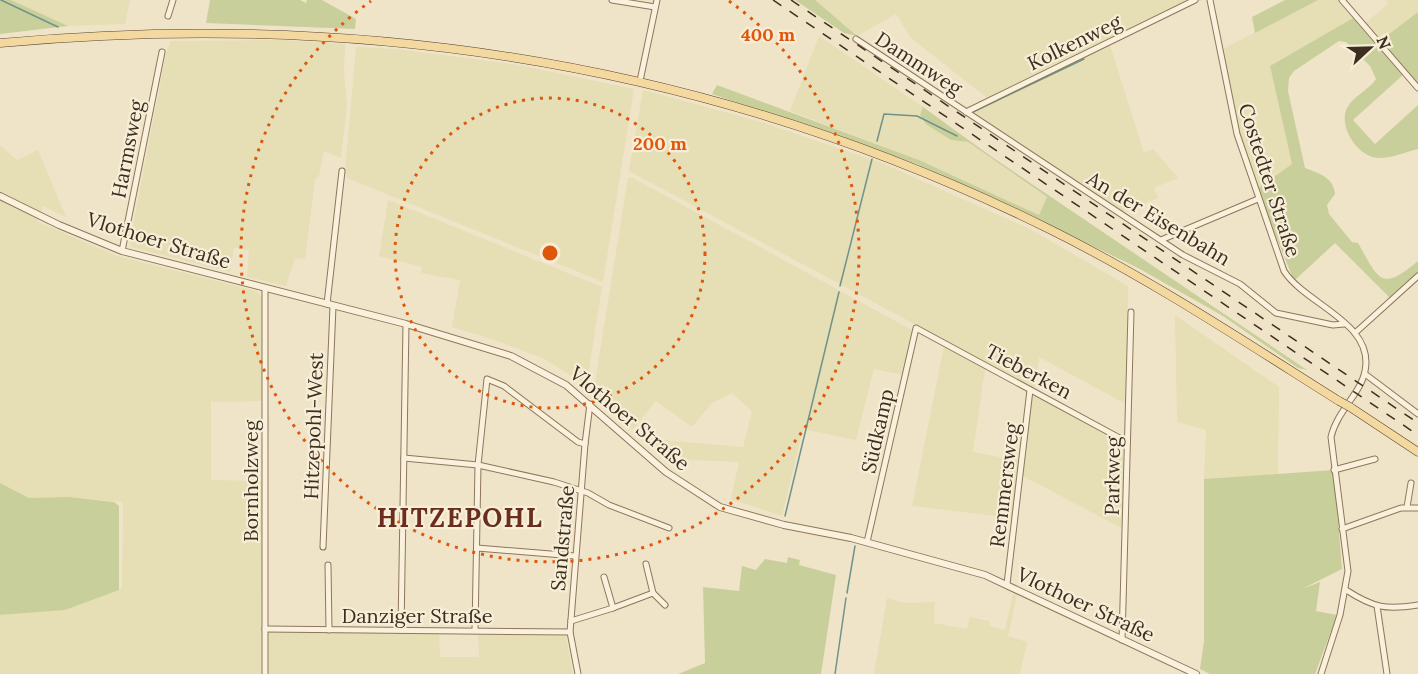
<svg xmlns="http://www.w3.org/2000/svg" width="1418" height="674" viewBox="0 0 1418 674" font-family="Lora,serif">
	<style>
		.farmland { fill: #e6deb5 }
		.green { fill: #c9cf9b }
		.lines { fill: none; stroke-linecap: round; stroke-linejoin: round }
		.stream { stroke: #6f938a; stroke-width: 1.5 }
		.minor-casing { stroke: #8d765c; stroke-width: 7 }
		.tertiary-casing { stroke: #8d765c; stroke-width: 8 }
		.primary-casing { stroke: #5b4430; stroke-width: 9 }
		.minor { stroke: #faf1dc; stroke-width: 5 }
		.tertiary { stroke: #faf1dc; stroke-width: 6 }
		.primary { stroke: #f3d9a0; stroke-width: 8 }
		.rail { stroke: #3d2e20; stroke-width: 1.5; stroke-dasharray: 10 10; stroke-linecap: butt }
		.primary-bridge-casing { stroke: #5b4430; stroke-width: 9; stroke-linecap: butt }
		.primary-bridge { stroke: #f3d9a0; stroke-width: 8 }
		.ring { fill: none; stroke: #df570d; stroke-width: 3; stroke-dasharray: 3 6 }
		.labels { text-anchor: middle; dominant-baseline: central; stroke-width: 4.5; stroke-linejoin: round; paint-order: stroke }
		.street-label { font-size: 20px; fill: #3d2e20; stroke: #f7eed8 }
		.district-label { font-size: 26px; font-weight: bold; letter-spacing: 1.5px; fill: #6b2e1e; stroke: #f7eed8 }
		.centre { fill: #df570d; stroke: #f7eed8; stroke-width: 3 }
		.ring-label { font-size: 18px; text-anchor: middle; font-weight: bold; fill: #df570d; stroke: #f7eed8; stroke-width: 4.5; stroke-linejoin: round; paint-order: stroke }
	</style>
	<rect width="100%" height="100%" fill="#f0e4c8"/>
	<g class="farmland">
		<path d="M11 0H130L125 24 68 26Z"/>
		<path d="M815 0H1203L1110 45 1144 153 1153 149 1178 178 1154 188 1158 198 1124 212 964 109 987 98 910 37 896 14 857 36Z"/>
		<path d="M1318 0H1339L1353 18 1270 66 1292 164 1257 189 1234 116 1221 50Z"/>
		<path d="M1384 0H1418V12L1376 44 1361 27 1389 3Z"/>
		<path d="M819 36 923 107 920 115 926 124 951 140 968 142 1047 198 1039 215 919 160 790 111Z"/>
		<path d="M281 40 345 44 344 72 347 106 341 158 324 151 319 176 315 180 305 259 295 258 286 286 247 277 249 250 234 248 230 272 131 247 130 241 166 53 171 41Z"/>
		<path d="M356 47 397 49 519 65 634 89 603 282 347 178 345 171Z"/>
		<path d="M643 90 758 121 882 163 1030 229 1128 286 1126 404 1039 357 1035 389 629 171Z"/>
		<path d="M0 145 17 160 38 150 66 217 43 206 38 222 117 256 256 291 262 298 263 401 211 402V480L262 481 261 674H0V615L65 610 122 588 123 502 69 497 29 498 0 483Z"/>
		<path d="M628 178H633L912 330 903 375 874 369 856 440 803 429 782 516 731 499 739 462 667 459 649 439 743 447 752 411 732 393 712 403 692 427 656 401 634 428H630L595 397 594 388Z"/>
		<path d="M388 200 602 287 586 389 578 380 544 359 497 341 452 327 460 280 421 273 422 267 379 256Z"/>
		<path d="M1175 315 1279 387 1278 474 1204 479 1206 430 1177 422Z"/>
		<path d="M944 346 985 369 973 452 1020 461 1013 518 912 506Z"/>
		<path d="M1035 395 1123 444V529L1023 476 1032 398Z"/>
		<path d="M1013 594 1017 595 1008 636 1027 642 1020 674H874L887 598 905 603 935 602 934 623 967 629 970 617 989 621 990 626 1005 630Z"/>
		<path d="M268 632 439 633 440 657H479L478 635 566 636 573 674H268Z"/>
	</g>
	<g class="green">
		<path d="M0 0H11L68 26 0 34Z"/>
		<path d="M210 0H300L306 3 307 0H322L356 19 355 29 206 23Z"/>
		<path d="M795 0H815L857 36 844 33Z"/>
		<path d="M1285 0H1318L1255 33 1252 17Z"/>
		<path d="M1418 12V92L1403 75 1353 120 1375 144 1418 105V149C1406 152 1390 159 1377 158 1357 156 1338 126 1347 108 1353 96 1369 90 1376 79L1370 66 1346 42 1339 41 1294 71 1289 78 1288 91 1305 168C1319 174 1333 176 1335 194L1327 205 1329 214 1352 242 1358 243C1379 279 1380 293 1418 261V274L1390 298 1335 243 1294 281 1257 189 1292 164 1270 66 1353 18 1376 44Z"/>
		<path d="M717 85 919 160 1039 215 1047 197 968 142 951 140 935 130 926 124 920 115 923 107 992 157 1307 370 1298 368 1223 316 1138 268 1037 219 917 164 712 94Z"/>
		<path d="M1334 470 1342 569 1302 589 1320 582 1316 611 1337 615 1315 674H1210L1200 669 1204 641V479Z"/>
		<path d="M0 483 29 498 69 497 114 502 119 506V590L65 610 0 615Z"/>
		<path d="M788 557 800 560 799 565 836 575 821 674H678L705 663 703 587 739 591 742 566 756 570 765 559 787 563Z"/>
	</g>
	<g class="lines">
		<g class="stream">
			<path d="M1 0 58 27"/>
			<path d="M973 112 1084 59"/>
			<path d="M877 141 884 114 917 116 957 136"/>
			<path d="M840 286 872 159"/>
			<path d="M785 516 839 292"/>
			<path d="M847 593 855 546"/>
			<path d="M835 674 846 598"/>
		</g>
		<g class="minor-casing">
			<g id="minor">
				<path d="M612 0 655 7"/>
				<path d="M1210 0 1237 134 1284 271C1306 305 1375 323 1365 371 1361 393 1337 411 1331 437L1348 571 1340 615 1321 674"/>
				<path d="M1342 0 1418 88"/>
				<path d="M168 16 173 0"/>
				<path d="M856 39 1183 255 1240 284 1276 313 1333 325 1344 324"/>
				<path d="M640 81 657 0"/>
				<path d="M966 112 1195 0"/>
				<path d="M1161 240 1258 199"/>
				<path d="M122 251 162 52"/>
				<path d="M327 304 342 171"/>
				<path d="M1355 333 1418 276"/>
				<path d="M1365 374 1418 414"/>
				<path d="M404 458 478 465 554 482 588 493 609 505 669 528"/>
				<path d="M1334 470 1375 459"/>
				<path d="M1407 507 1411 483"/>
				<path d="M1342 529 1401 508H1418"/>
				<path d="M867 542 916 328 1127 442"/>
				<path d="M323 547 333 306"/>
				<path d="M477 548 575 556"/>
				<path d="M328 565 329 630"/>
				<path d="M1007 584 1030 390"/>
				<path d="M1346 590C1374 608 1386 610 1418 605"/>
				<path d="M653 593 665 605"/>
				<path d="M1377 606 1387 674"/>
				<path d="M613 608 653 593 646 564"/>
				<path d="M571 621 613 608 604 577"/>
				<path d="M265 629 570 632"/>
				<path d="M401 630 406 324"/>
				<path d="M475 630 478 465 487 379 504 386 578 442 585 444"/>
				<path d="M1122 640 1131 312"/>
				<path d="M265 674V288"/>
				<path d="M578 674 570 632 585 444 590 404"/>
			</g>
		</g>
		<g class="tertiary-casing">
			<path id="tertiary" d="M0 196 59 225 122 251 406 324 511 356 566 385 666 472 720 507 784 525 851 538 985 575 1196 674"/>
		</g>
		<g class="primary-casing">
			<g id="primary">
				<path d="M0 43C365 9 715 64 1045 227 1147 277 1242 340 1339 401"/>
				<path d="M1350 407 1418 452"/>
			</g>
		</g>
		<use href="#minor" class="minor"/>
		<use href="#tertiary" class="tertiary"/>
		<use href="#primary" class="primary"/>
		<g class="rail">
			<path d="M773 0 1418 435"/>
			<path d="M791 0 1418 423"/>
		</g>
		<g class="primary-bridge-casing">
			<path id="primary-bridge" d="M1339 401 1350 407"/>
		</g>
		<use href="#primary-bridge" class="primary-bridge"/>
	</g>
	<g class="ring">
		<circle cx="550" cy="253" r="155"/>
		<path d="M729 1A309 309 0 1 1 371 1"/>
	</g>
	<g class="labels">
		<g class="street-label">
			<text transform="translate(1074 42) rotate(-26)">Kolkenweg</text>
			<text transform="translate(919 63) rotate(33)">Dammweg</text>
			<text transform="translate(127 149) rotate(-79)">Harmsweg</text>
			<text transform="translate(1270 180) rotate(72)">Costedter Straße</text>
			<text transform="translate(1159 218) rotate(31)">An der Eisenbahn</text>
			<text transform="translate(159 240) rotate(17)">Vlothoer Straße</text>
			<text transform="translate(1029 371) rotate(28)">Tieberken</text>
			<text transform="translate(630 418) rotate(40)">Vlothoer Straße</text>
			<text transform="translate(313 426) rotate(-88)">Hitzepohl-West</text>
			<text transform="translate(877 431) rotate(-77)">Südkamp</text>
			<text transform="translate(1112 476) rotate(-89)">Parkweg</text>
			<text transform="translate(250 481) rotate(-90)">Bornholzweg</text>
			<text transform="translate(1004 485) rotate(-83)">Remmersweg</text>
			<text transform="translate(562 538) rotate(-85)">Sandstraße</text>
			<text transform="translate(1086 604) rotate(25)">Vlothoer Straße</text>
			<text x="417" y="615">Danziger Straße</text>
		</g>
		<g class="district-label">
			<text x="460" y="517">HITZEPOHL</text>
		</g>
	</g>
	<circle cx="550" cy="253" r="9" class="centre"/>
	<g class="ring-label">
		<text x="768" y="41">400 m</text>
		<text x="660" y="150">200 m</text>
	</g>
	<g transform="translate(1370 48) rotate(68)" stroke="#f7eed8" stroke-width="4.5" paint-order="stroke">
	<path d="M0-4.5L10 22L0 15L-10 22Z" fill="#3d2e20"/>
	<text y="-9" font-size="16" font-weight="bold" text-anchor="middle" fill="#3d2e20">N</text>
	</g>
</svg>
